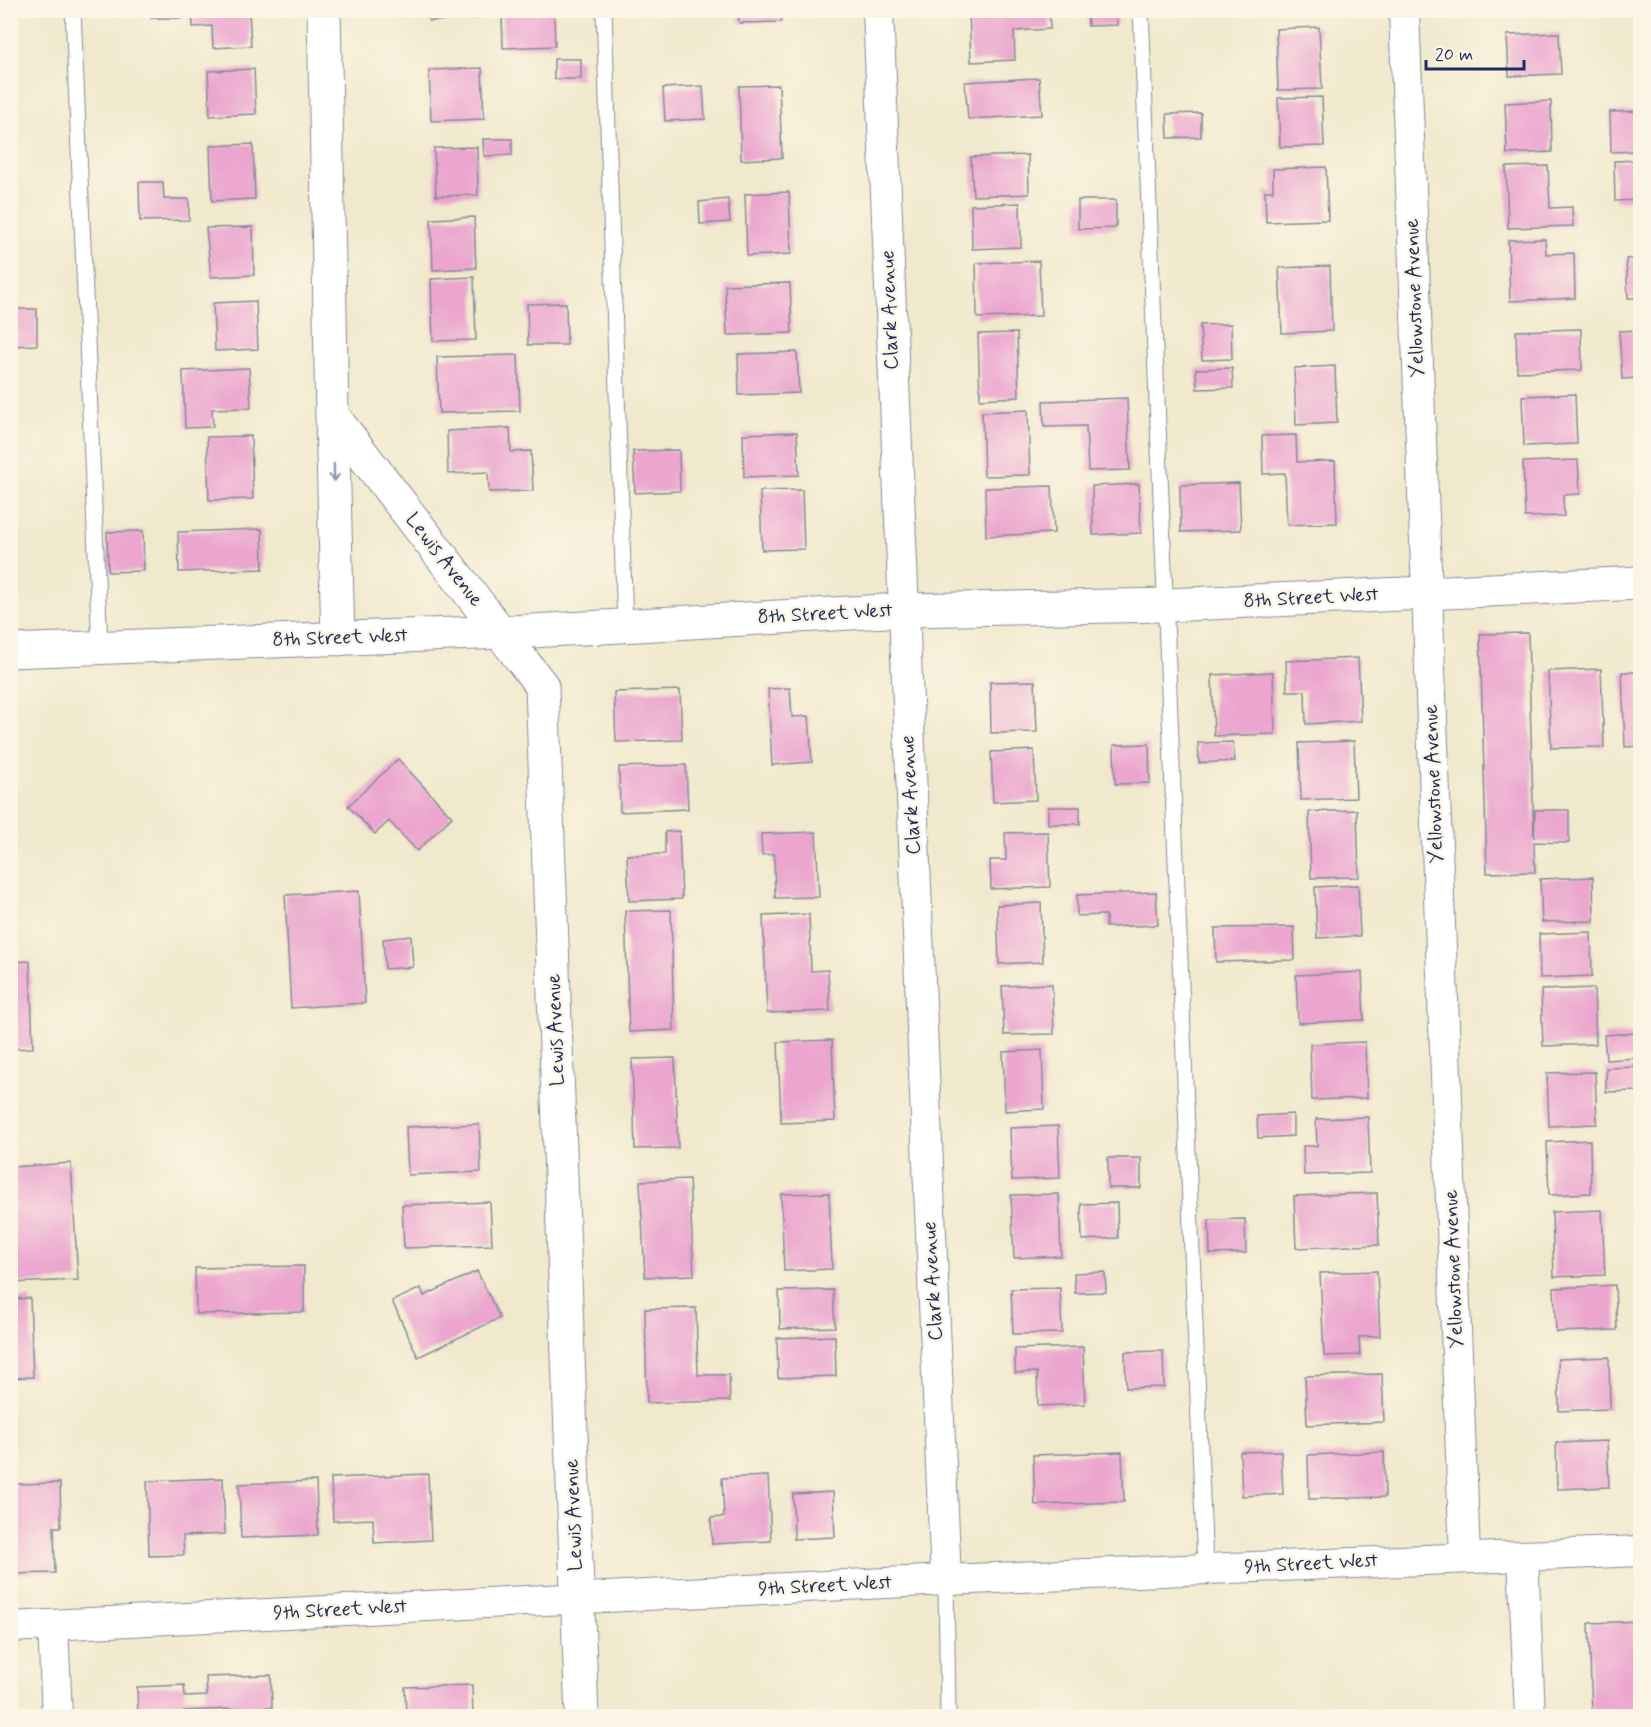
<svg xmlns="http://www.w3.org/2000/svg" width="1651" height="1727" viewBox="0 0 1651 1727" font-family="Mynerve,sans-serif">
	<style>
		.building { fill: #eba5cf }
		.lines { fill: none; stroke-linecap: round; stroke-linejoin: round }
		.service-casing { stroke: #868c96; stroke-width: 17 }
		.minor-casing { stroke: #868c96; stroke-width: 32 }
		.tertiary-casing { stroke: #868c96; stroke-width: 35 }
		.service { stroke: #fff; stroke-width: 15 }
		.minor { stroke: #fff; stroke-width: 30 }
		.tertiary { stroke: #fff; stroke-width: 33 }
		.oneway { stroke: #8d97ae }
		.labels { text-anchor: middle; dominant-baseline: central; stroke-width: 5; stroke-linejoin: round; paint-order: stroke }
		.street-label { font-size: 20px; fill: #1b2f5e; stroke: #fcf5e5 }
	</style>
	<rect width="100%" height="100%" fill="#fcf5e5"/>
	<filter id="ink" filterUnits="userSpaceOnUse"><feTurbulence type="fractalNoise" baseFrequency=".0167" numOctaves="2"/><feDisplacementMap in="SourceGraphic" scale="12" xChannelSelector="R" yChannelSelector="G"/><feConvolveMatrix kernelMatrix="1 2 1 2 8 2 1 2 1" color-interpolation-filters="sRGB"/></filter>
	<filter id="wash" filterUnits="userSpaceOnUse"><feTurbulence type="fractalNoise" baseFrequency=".008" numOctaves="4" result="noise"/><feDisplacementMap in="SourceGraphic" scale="24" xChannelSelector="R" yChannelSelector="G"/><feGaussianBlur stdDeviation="1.35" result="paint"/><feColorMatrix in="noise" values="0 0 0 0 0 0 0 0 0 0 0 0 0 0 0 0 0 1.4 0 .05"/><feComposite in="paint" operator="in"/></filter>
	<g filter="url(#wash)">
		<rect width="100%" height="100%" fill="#f1e9cd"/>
		<g id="blocks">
			<g class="building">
				<rect x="151" y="10" width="30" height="8"/>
				<path d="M192 10H249L251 46 213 48 212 26 193 27Z"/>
				<path d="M428 10H476L477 19 429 21Z"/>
				<path d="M738 10H781V22L739 23Z"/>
				<path d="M969 10H1049L1050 29 1014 31 1015 60 971 62Z"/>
				<path d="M1087 10H1116L1117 25 1088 26Z"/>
				<path d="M554 12 555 46 503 48 502 14Z"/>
				<path d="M1319 27 1322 89 1278 90 1276 29Z"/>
				<path d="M1559 33 1561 74 1509 76 1507 35Z"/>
				<rect x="554" y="59" width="27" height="20"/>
				<path d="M482 68 484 119 431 121 429 70Z"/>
				<path d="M254 69 256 114 210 116 208 71Z"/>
				<path d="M1039 78 1042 115 968 119 965 82Z"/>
				<path d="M779 85 782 158 741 160 739 86Z"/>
				<path d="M703 86 705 119 665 121 663 88Z"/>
				<path d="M1322 97 1324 146 1280 147 1278 98Z"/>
				<path d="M1551 101 1552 152 1507 154 1505 103Z"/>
				<path d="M1640 111V151L1611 152 1610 112Z"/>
				<path d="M1201 113V137L1168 138 1167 114Z"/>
				<path d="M483 139H512V155L484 156Z"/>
				<path d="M253 144 255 199 212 201 210 146Z"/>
				<path d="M477 147 478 195 436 196 434 148Z"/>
				<path d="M1028 155 1029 194 973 196 971 157Z"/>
				<path d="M1640 160V200L1615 201 1614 161Z"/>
				<path d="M1548 166 1550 208 1572 207 1573 226 1508 228 1506 167Z"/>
				<path d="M1326 167 1328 220 1266 222 1265 191H1273V169Z"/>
				<path d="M139 182H163L164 199H189V220L140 221Z"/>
				<path d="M789 192 791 254 747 256 745 194Z"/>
				<path d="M728 199 730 222 700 224 699 202Z"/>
				<path d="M1078 200H1116V228L1078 229Z"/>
				<path d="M1020 203 1021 247 972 249 971 205Z"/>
				<path d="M474 217 476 268 433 270 431 219Z"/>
				<path d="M253 227 254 275 211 277 206 228Z"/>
				<path d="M1545 239 1546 254 1574 253 1575 298 1510 301 1508 240Z"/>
				<path d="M1640 258V298H1628L1626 259Z"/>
				<path d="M1039 261 1041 316 977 318 976 263Z"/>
				<path d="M1330 266 1332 331 1282 333 1279 268Z"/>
				<path d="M474 277 476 340 433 341 431 279Z"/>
				<path d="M790 283 792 333 727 335 725 285Z"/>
				<path d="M256 301 258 349 215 351 213 303Z"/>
				<path d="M566 303 567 345H528L527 304Z"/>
				<path d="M10 309H37V345L10 346Z"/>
				<path d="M1231 324 1232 359 1202 360 1200 325Z"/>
				<path d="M1581 329 1582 370 1517 372 1516 331Z"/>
				<path d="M1640 330V378L1622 379 1619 331Z"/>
				<path d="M1017 333 1019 397 980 399 978 334Z"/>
				<path d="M797 352 799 393 739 395 738 354Z"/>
				<path d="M518 355 520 411 439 413 437 357Z"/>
				<path d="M1335 366 1337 423 1296 425 1294 368Z"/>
				<path d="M249 368 251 408 212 409 213 427 185 428 183 371Z"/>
				<path d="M1232 368 1233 388 1197 389 1196 369Z"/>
				<path d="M1575 394 1577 444 1524 446 1522 396Z"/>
				<path d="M1127 398 1130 470 1088 471 1086 426 1044 427 1043 401Z"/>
				<path d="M1028 410 1030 475 984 476 982 412Z"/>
				<path d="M510 428 511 452 531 451 533 491 489 492 488 472 448 474 447 431Z"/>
				<path d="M797 432 799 475 744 477 743 434Z"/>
				<path d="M1296 435 1297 462 1335 461 1337 523 1287 525 1285 473 1263 474 1262 436Z"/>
				<path d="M251 436 253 499 209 500 207 437Z"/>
				<path d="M10 449H14L16 490 10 491Z"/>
				<path d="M679 450 680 491 635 493 633 451Z"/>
				<path d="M1578 460 1580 494 1563 495 1564 516 1525 517 1523 462Z"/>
				<path d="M1239 483 1241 530 1181 532 1180 485Z"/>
				<path d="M1139 484 1141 533 1093 535 1092 486Z"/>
				<path d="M1052 486 1054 533 986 536 985 488Z"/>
				<path d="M802 490 804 549 762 550 760 491Z"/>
				<path d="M262 529 263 569 179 572 178 532Z"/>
				<path d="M143 531 144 571 108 572 107 532Z"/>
				<path d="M1528 633 1534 838 1535 810H1569V843L1534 842 1535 872 1487 873 1480 634Z"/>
				<path d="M1358 658 1361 721 1306 724 1305 691H1287L1286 661Z"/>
				<path d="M1601 669 1604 747 1551 748 1548 671Z"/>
				<path d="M1273 672 1275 734 1214 736 1212 675Z"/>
				<path d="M1622 672H1640V746L1625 747Z"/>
				<path d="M1035 681 1037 732 991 733 990 682Z"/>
				<path d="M790 688 792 717 809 716 812 762 772 765 768 689Z"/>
				<path d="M680 690 682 740 616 742 614 692Z"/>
				<path d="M1354 741 1356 798 1301 800 1299 743Z"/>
				<path d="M1233 742 1235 761 1199 763 1198 743Z"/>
				<path d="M1149 744 1150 783 1115 784 1114 745Z"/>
				<path d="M1034 750 1036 800 993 802 991 752Z"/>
				<path d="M398 759 452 817 417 851 389 821 375 834 348 806Z"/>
				<path d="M686 765 688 809 620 812 619 767Z"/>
				<rect x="1048" y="807" width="32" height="17"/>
				<path d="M1357 810 1359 877 1311 878 1309 812Z"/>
				<path d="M679 831 682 899 629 901 627 855 665 854V832Z"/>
				<path d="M816 832 819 897 775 898 774 854 762 855 761 834Z"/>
				<path d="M1048 832 1050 887 991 889 990 860H1006L1005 833Z"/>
				<path d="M1593 877 1594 921 1542 922 1540 879Z"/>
				<path d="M1358 885 1360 936 1317 938 1315 887Z"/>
				<path d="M359 891 365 1003 291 1008 285 895Z"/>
				<path d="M1156 892 1158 925 1106 927V915L1077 916V895Z"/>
				<path d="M1041 903 1043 962 999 964 997 905Z"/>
				<path d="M671 910 674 1030 629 1032 625 911Z"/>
				<path d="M809 914 811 971 828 970 830 1011 767 1013 763 916Z"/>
				<path d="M1294 927 1295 960 1216 962 1215 928Z"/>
				<path d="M1591 932 1592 976 1540 978 1539 934Z"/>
				<path d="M411 936 413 967 385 969 383 939Z"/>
				<path d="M30 961 33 1048 10 1049V962Z"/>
				<path d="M1362 972 1364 1020 1298 1023 1296 975Z"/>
				<path d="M1052 984 1054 1034 1004 1035 1002 986Z"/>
				<path d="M1594 988 1596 1044 1543 1046 1541 990Z"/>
				<path d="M1636 1033 1637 1058 1606 1060 1604 1035Z"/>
				<path d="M832 1040 835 1121 781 1123 778 1042Z"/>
				<path d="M1365 1042 1367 1098 1312 1100 1310 1044Z"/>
				<path d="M1042 1050 1044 1109 1005 1111 1003 1052Z"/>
				<path d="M675 1058 678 1148 635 1149 632 1059Z"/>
				<path d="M1639 1067 1640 1091 1606 1092V1068Z"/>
				<path d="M1595 1072 1597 1124 1549 1126 1547 1073Z"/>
				<path d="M1293 1114V1136L1258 1138 1257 1116Z"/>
				<path d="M1368 1117 1370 1173 1304 1175 1303 1146H1317L1316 1119Z"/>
				<path d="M479 1124 481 1172 408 1175 406 1127Z"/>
				<path d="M1058 1126 1060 1178 1012 1180 1010 1128Z"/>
				<path d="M1590 1140 1591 1193 1549 1195 1547 1142Z"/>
				<rect x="1108" y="1158" width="33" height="30"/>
				<path d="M71 1163 78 1280 10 1283V1232H13L11 1167Z"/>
				<path d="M689 1179 694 1275 645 1277 640 1181Z"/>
				<path d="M829 1193 832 1269 784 1271 781 1194Z"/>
				<path d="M1377 1193 1379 1245 1296 1248 1294 1196Z"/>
				<path d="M1059 1194 1061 1256 1014 1258 1011 1195Z"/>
				<path d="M490 1202 492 1245 404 1248 402 1205Z"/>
				<path d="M1117 1203 1118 1238 1082 1240 1081 1204Z"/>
				<path d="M1602 1210 1605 1275 1554 1277 1552 1212Z"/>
				<path d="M1245 1219 1246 1253 1210 1254 1209 1220Z"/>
				<path d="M304 1266V1312L196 1314 195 1268Z"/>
				<path d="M477 1271 500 1318 418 1357 392 1301 421 1288 424 1296Z"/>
				<path d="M1377 1271 1380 1336 1359 1337 1360 1355 1324 1356 1320 1273Z"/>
				<path d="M1105 1272 1106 1292 1075 1293 1074 1273Z"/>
				<path d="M1615 1285 1617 1330 1556 1332 1554 1288Z"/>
				<path d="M1060 1288 1062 1333 1013 1334 1011 1289Z"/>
				<path d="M833 1290 835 1327 780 1329 779 1291Z"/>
				<path d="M30 1298 33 1377 10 1378V1299Z"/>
				<path d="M696 1308 698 1375H729L730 1401 647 1403 645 1309Z"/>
				<path d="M835 1336 836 1376 778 1378 777 1338Z"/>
				<path d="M1083 1347 1085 1404 1038 1406 1037 1372 1015 1373V1349Z"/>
				<path d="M1163 1351 1164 1387 1126 1388 1125 1352Z"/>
				<path d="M1609 1357 1610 1409 1559 1411 1558 1359Z"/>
				<path d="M1382 1374 1384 1422 1307 1425 1305 1376Z"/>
				<path d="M1607 1441 1609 1487 1557 1489 1556 1443Z"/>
				<path d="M1281 1451 1283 1494 1242 1496 1240 1452Z"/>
				<path d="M1122 1452 1124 1502 1035 1505 1033 1455Z"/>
				<path d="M1384 1452 1385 1497 1309 1499 1308 1455Z"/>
				<path d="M428 1474 431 1540 374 1543 373 1519 333 1521 331 1478Z"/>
				<path d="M768 1476 771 1541 712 1544 711 1518 724 1517 722 1478Z"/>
				<path d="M223 1478 225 1534 183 1536 184 1555 149 1556 147 1481Z"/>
				<path d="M316 1481 318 1535 241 1538 239 1484Z"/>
				<path d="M60 1483 61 1527H54L55 1573 10 1574V1484Z"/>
				<path d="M833 1492 835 1537 794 1539 793 1494Z"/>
				<path d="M1640 1621V1716H1592L1589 1623Z"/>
				<path d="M271 1675 272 1707 184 1711V1716H138L137 1687 184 1685 185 1697 207 1696 206 1677Z"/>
				<path d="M472 1685 473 1716H406L405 1687Z"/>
			</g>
		</g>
	</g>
	<g filter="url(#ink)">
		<use href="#blocks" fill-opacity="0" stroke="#868c96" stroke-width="1.5"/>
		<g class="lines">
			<g class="service-casing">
				<g id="service">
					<path d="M73 10 100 648"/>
					<path d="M604 10 625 626"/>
					<path d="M1141 10 1205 1568"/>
					<path d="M946 1580 948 1716"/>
				</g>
			</g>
			<g class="minor-casing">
				<g id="minor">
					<path d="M878 10 946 1580"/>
					<path d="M1404 10 1465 1557"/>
					<path d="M1523 1557 1530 1716"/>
					<path d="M53 1625 57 1716"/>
					<path d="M10 1627 946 1580 1640 1551"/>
				</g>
			</g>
			<g class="tertiary-casing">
				<g id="tertiary">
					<path d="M324 10 332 415 542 686 582 1716"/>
					<path d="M332 415 338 639"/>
					<path d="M10 651 531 631 903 610 1167 605 1640 583"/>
				</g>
			</g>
			<use href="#service" class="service"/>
			<use href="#minor" class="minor"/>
			<use href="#tertiary" class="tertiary"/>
		</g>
		<defs><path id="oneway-shaft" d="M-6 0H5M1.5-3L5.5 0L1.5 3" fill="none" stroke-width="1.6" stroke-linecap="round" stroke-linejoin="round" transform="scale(1.5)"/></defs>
		<use class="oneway" href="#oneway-shaft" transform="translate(334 473) rotate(89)"/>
	</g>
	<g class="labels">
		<g class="street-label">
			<text transform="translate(1415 298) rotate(-92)">Yellowstone Avenue</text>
			<text transform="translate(890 310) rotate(-92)">Clark Avenue</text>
			<text transform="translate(444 560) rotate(52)">Lewis Avenue</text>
			<text transform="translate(1311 598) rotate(-3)">8th Street West</text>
			<text transform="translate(825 614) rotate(-3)">8th Street West</text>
			<text transform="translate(340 638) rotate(-2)">8th Street West</text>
			<text transform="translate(1434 784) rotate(-92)">Yellowstone Avenue</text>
			<text transform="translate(911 795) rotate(-93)">Clark Avenue</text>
			<text transform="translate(556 1030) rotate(-92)">Lewis Avenue</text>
			<text transform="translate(1454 1269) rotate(-92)">Yellowstone Avenue</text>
			<text transform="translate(933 1281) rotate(-93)">Clark Avenue</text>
			<text transform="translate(574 1515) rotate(-92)">Lewis Avenue</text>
			<text transform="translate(1311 1564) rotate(-3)">9th Street West</text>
			<text transform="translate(825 1586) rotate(-3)">9th Street West</text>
			<text transform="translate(340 1610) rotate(-3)">9th Street West</text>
		</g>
	</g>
	<rect width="1651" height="1727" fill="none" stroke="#fcf5e5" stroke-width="36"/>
	<path d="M1426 60v9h98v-9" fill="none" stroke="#1b2f5e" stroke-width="3"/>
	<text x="1435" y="60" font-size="18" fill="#1b2f5e" stroke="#fcf5e5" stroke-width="4.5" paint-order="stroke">20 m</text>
</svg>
